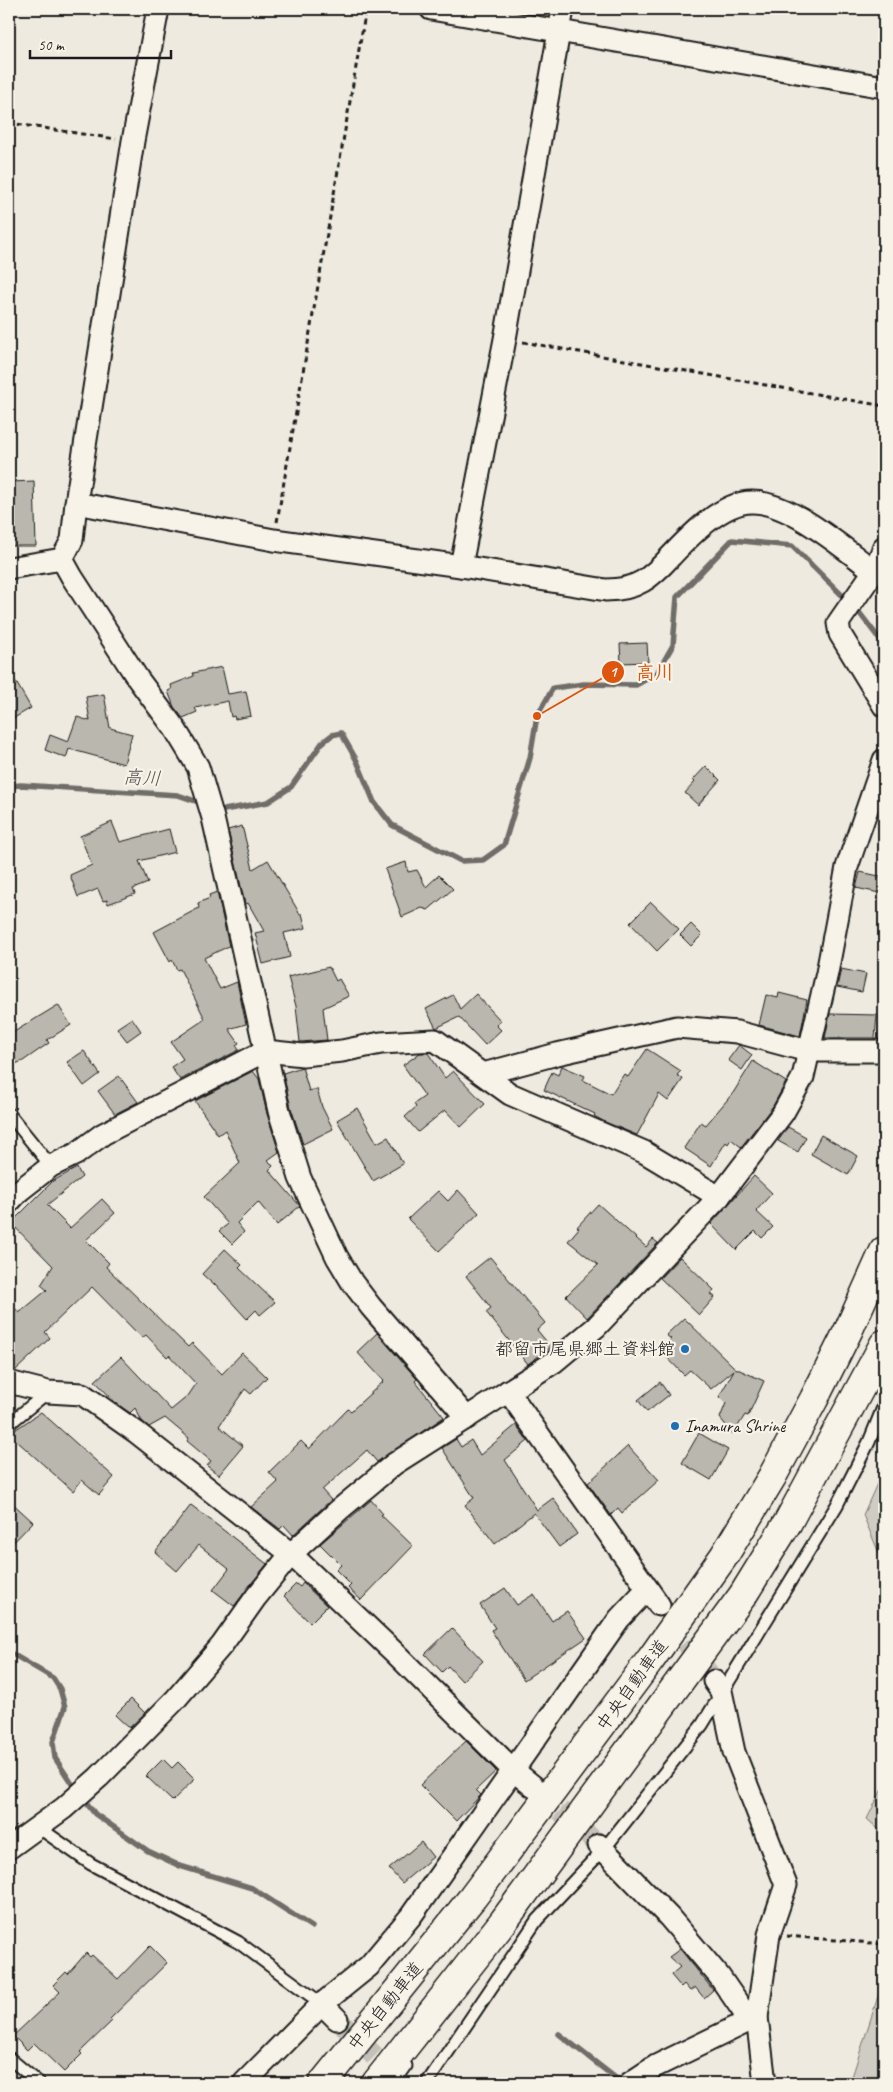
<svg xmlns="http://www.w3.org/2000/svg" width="893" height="2092" viewBox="0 0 893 2092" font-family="Caveat,'Klee One',sans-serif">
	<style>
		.green { fill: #cfccc3; stroke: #767470 }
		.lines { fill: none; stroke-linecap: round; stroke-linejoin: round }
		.stream { stroke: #6f6d69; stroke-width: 5.5 }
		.building { fill: #bab7af; stroke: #1c1c1c }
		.minor-tunnel { stroke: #c4c1b9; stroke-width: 21; stroke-dasharray: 21 11; stroke-linecap: butt }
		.service-casing { stroke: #1c1c1c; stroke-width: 15 }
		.minor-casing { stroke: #1c1c1c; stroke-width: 25 }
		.motorway-casing { stroke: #1c1c1c; stroke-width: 31 }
		.path { stroke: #1c1c1c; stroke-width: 3; stroke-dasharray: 5 4; stroke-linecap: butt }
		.service { stroke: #f7f3e8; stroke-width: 11 }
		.minor { stroke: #f7f3e8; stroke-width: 21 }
		.motorway { stroke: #f7f3e8; stroke-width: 28 }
		.poi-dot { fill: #1f6fb2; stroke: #f7f3e8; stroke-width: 2 }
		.labels { text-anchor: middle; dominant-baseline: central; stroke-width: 4.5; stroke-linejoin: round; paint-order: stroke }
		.poi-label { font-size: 18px; fill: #1c1c1c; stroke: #f7f3e8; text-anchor: end }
		.street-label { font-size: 18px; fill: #1c1c1c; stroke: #f7f3e8 }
		.water-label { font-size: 19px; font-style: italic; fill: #535250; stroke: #f7f3e8 }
		.leader { fill: none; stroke: #de560d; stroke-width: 2 }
		.callout-dot { fill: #de560d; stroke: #f7f3e8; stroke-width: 2 }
		.mark-label { font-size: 15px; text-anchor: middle; font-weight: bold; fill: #fff }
		.callout-label { font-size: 19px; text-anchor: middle; font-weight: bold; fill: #de560d; stroke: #f7f3e8; stroke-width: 4.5; stroke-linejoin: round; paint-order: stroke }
	</style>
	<rect width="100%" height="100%" fill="#eeeae0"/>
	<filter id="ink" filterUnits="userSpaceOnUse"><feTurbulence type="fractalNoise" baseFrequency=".02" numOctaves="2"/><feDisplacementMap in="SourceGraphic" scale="10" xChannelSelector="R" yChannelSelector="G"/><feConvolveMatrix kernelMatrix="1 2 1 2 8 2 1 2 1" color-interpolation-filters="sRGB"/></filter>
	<g filter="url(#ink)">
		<g class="green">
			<path d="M884 1468V1565L863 1515Z"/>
			<path d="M884 1785V1834L867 1819Z"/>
			<path d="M884 1978V2083H850Z"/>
		</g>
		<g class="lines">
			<g class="stream">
				<path d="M855 607 884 645"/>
				<path d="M9 786 21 785 178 795 204 804"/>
				<path d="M215 808 224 810 268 802 291 787 322 743 332 735 341 733 357 761 374 802 392 825 461 861 483 860 504 845 530 758 537 716 553 688 584 684 636 685 657 673 673 645 677 597 732 540 792 546 848 601"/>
				<path d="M9 1652 53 1678 60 1689 65 1707 53 1742 55 1758 76 1790"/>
				<path d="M82 1797 95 1814 148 1851 180 1866 252 1888 312 1927"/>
				<path d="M559 2034 622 2083"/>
			</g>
		</g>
		<g class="building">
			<path d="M34 481 36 546H12L10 482Z"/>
			<path d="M647 643 648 662 621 663 620 644Z"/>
			<path d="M222 667 228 694 246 691 251 716 235 719 234 716 231 717 228 701 195 708 197 712 183 718 174 707 168 691 172 689 171 685 194 676 193 673Z"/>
			<path d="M9 670 31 708 9 721Z"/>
			<path d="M104 694 110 728 132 734 124 764 69 749 66 758 45 750 50 735 68 742 77 717 90 721 86 697Z"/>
			<path d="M706 766 720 780 698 805 685 793 695 782 693 780Z"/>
			<path d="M112 822 120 842 169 829 175 852 139 861 148 883 133 889 135 894 108 904 107 900 103 901 98 889 78 897 70 875 92 865 80 836Z"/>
			<path d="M242 826 253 869 268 860 300 914H302L306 928 284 933 290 957 263 964 255 933 264 931 248 903 245 904 228 830Z"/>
			<path d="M406 862 408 872 417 870 426 887 439 875 453 889 428 910 422 908 402 917 385 869Z"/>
			<path d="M860 872 884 877V894L856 888Z"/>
			<path d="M217 892 229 946 204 958 220 989 237 982 246 1024 229 1029 239 1043 236 1045 239 1050 180 1080 171 1067 183 1059 171 1042 205 1019 180 969 177 970 172 960 170 962 154 932 199 908 198 903 210 898 209 895Z"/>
			<path d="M651 902 679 929 657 951 630 923Z"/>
			<path d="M691 924 702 935 691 946 680 935Z"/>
			<path d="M329 967 336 981 339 979 349 996 323 1008 327 1040 300 1042 296 1006 288 977Z"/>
			<path d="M841 969 866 974 862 992 837 987Z"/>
			<path d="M779 993 807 1000 800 1036 759 1025 766 995 778 998Z"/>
			<path d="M476 994 501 1021 496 1025 501 1030 485 1045 459 1017 436 1028 426 1009 453 995 460 1009Z"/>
			<path d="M58 1005 71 1025 47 1040 49 1043 23 1061 15 1064 13 1059 9 1061V1035Z"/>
			<path d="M830 1014 877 1015 875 1038H825Z"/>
			<path d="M132 1018 141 1031 127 1041 117 1028Z"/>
			<path d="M739 1045 752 1055 742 1070 728 1060Z"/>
			<path d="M647 1049 681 1071 677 1075 683 1079 668 1101 659 1094 637 1135 605 1122 594 1116 595 1114 544 1090 552 1072 558 1075 562 1066 585 1076 583 1080 611 1094 624 1074 628 1077Z"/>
			<path d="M84 1051 100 1074 84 1086 67 1062Z"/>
			<path d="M420 1053H428L445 1078 453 1071 485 1104 461 1127 445 1110 418 1132 405 1117 416 1107 414 1104 425 1096 403 1065Z"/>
			<path d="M753 1061 786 1082 773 1106 741 1147 731 1139 728 1144 726 1142 711 1166 684 1148 701 1122 706 1125 733 1093Z"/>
			<path d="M302 1067 309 1091 317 1089 322 1107 333 1129 303 1144 291 1108 283 1073Z"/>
			<path d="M253 1071 259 1079 267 1114 279 1152 268 1160 273 1166 269 1170 300 1206 277 1225 258 1202 237 1223 244 1232 232 1244 219 1231 228 1224 204 1197 240 1163 225 1130 218 1135 195 1101Z"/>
			<path d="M119 1076 138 1102 115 1114 98 1091Z"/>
			<path d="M357 1108 377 1143 388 1137 403 1164 373 1181 337 1120Z"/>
			<path d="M788 1127 806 1137 798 1152 778 1141Z"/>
			<path d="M821 1135 858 1156 848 1175 811 1154Z"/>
			<path d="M77 1168 82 1177 47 1205 70 1228 102 1199 115 1213 86 1240 109 1263 106 1267 188 1347 192 1343 222 1374 242 1353 267 1377 251 1394 245 1389 219 1426 243 1446 219 1475 207 1466 211 1461 187 1441 189 1438 165 1418 149 1427 142 1421 135 1408 130 1413 116 1403 95 1381 121 1357 171 1410 188 1396 196 1384 169 1355 167 1357 146 1335 142 1338 92 1287 45 1332 50 1338 15 1371 9 1370V1301L19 1313 47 1290 41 1285 53 1266 11 1223 53 1181Z"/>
			<path d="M754 1176 772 1193 756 1211 773 1227 762 1238 755 1231 736 1250 711 1224Z"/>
			<path d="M458 1190 479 1213 439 1251 408 1219 438 1191 448 1201Z"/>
			<path d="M598 1204 646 1247 653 1239 658 1243 587 1318 566 1296 598 1265 568 1241 579 1228 577 1227Z"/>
			<path d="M225 1249 242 1265 239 1268 275 1302 260 1315 256 1310 247 1319 215 1284 214 1285 202 1274Z"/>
			<path d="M490 1257 545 1323 537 1330 551 1347 528 1364 486 1312 491 1308 466 1276Z"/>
			<path d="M680 1257 714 1290 711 1294 715 1297 699 1315 660 1278Z"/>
			<path d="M684 1318 735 1368 764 1381 748 1416 745 1415 733 1434 720 1418 726 1403 719 1397 734 1370 711 1389 690 1370 684 1375 660 1350 671 1339 666 1335Z"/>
			<path d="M377 1333 417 1379 415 1381 444 1417 377 1462 367 1450 322 1490 331 1500 293 1535 284 1525 280 1529 251 1507 278 1482 269 1472 301 1441 309 1449 348 1409 351 1411 384 1381 357 1352Z"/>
			<path d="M660 1382 669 1395 647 1412 638 1400Z"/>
			<path d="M41 1412 114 1477 99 1495 82 1480 73 1491 9 1434Z"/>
			<path d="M516 1425 528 1441 505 1460 537 1510 553 1498 577 1534 559 1547 534 1513 495 1544 465 1505 474 1498 442 1448 456 1439 461 1447 471 1440 480 1455Z"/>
			<path d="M699 1433 728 1450 711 1480 682 1463Z"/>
			<path d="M628 1446 659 1480 622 1513 618 1508 611 1515 588 1483Z"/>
			<path d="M9 1500 33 1522 9 1547Z"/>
			<path d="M371 1500 383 1514 381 1515 413 1546 361 1600 348 1588 351 1585 336 1570 341 1565 320 1544Z"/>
			<path d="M191 1505 267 1564 234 1606 213 1590 229 1569 199 1545 177 1571 155 1552Z"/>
			<path d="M303 1583 327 1606 310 1623 284 1596 296 1584 300 1587Z"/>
			<path d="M505 1588 517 1605 534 1594 552 1621 567 1611 586 1638 524 1680 491 1630 495 1628 480 1605Z"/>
			<path d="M452 1628 483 1661 462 1681 448 1666 442 1672 425 1654Z"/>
			<path d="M131 1699 145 1713 129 1728 115 1715Z"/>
			<path d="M466 1741 496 1771 476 1790 481 1795 456 1821 420 1785Z"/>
			<path d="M163 1759 172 1768 178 1762 195 1779 172 1801 146 1776Z"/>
			<path d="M421 1842 433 1857 402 1883 389 1869Z"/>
			<path d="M150 1946 167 1963 110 2019 112 2021 80 2052 82 2054 64 2072 34 2043 27 2050 13 2036 60 1992 53 1985 66 1972 68 1974 86 1953 90 1957 92 1955 118 1979Z"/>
			<path d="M680 1949 713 1990 704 1998 695 1987 690 1991 684 1984 681 1987 671 1975 680 1967 669 1957Z"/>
		</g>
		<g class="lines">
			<g class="minor-tunnel">
				<path d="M667 1616 714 1681"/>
				<path d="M536 1789 599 1845"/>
				<path d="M337 2019 402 2083"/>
			</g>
			<g class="service-casing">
				<g id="service">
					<path d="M9 1114 51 1166"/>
					<path d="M9 1424 48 1392"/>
					<path d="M38 1827 91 1864 238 1942 322 2004"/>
					<path d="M9 2058 39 2083"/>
					<path d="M394 2083 406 2066"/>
					<path d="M427 2083 537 1920 604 1849 702 1725 837 1505 869 1442 884 1405"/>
				</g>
			</g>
			<g class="minor-casing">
				<g id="minor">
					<path d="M431 9 884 87"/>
					<path d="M76 503 274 540 461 566 606 590C637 590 651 578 671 556 690 536 722 502 752 502 791 502 844 549 874 571"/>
					<path d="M884 547 874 571 838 623 840 634 884 706"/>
					<path d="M62 559 72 577 138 679 175 729 198 767 213 818 279 1111 300 1178 337 1257 352 1282 371 1307 467 1418"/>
					<path d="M461 566 505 339 563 9"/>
					<path d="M9 568 62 559 72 540 76 503 133 141 158 9"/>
					<path d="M483 1074 557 1054 677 1027 737 1032 808 1051H884"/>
					<path d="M9 1202 19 1191 51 1166 76 1154 103 1134 265 1051 303 1055 342 1051 381 1043 435 1040 510 1094 644 1152 719 1197"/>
					<path d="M9 1382 48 1392 82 1394 136 1432 291 1554 395 1653 513 1770 534 1787"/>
					<path d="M508 1391 659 1605"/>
					<path d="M714 1681 721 1691 734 1752 786 1885 769 1935 757 2017 765 2083"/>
					<path d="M599 1845 669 1917 719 1976 750 2021"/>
					<path d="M9 1848 64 1808 99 1777 175 1700 222 1645 256 1597 291 1554 339 1510 394 1464 554 1362 596 1327 719 1197 783 1113 803 1077 827 973 847 867 884 760"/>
					<path d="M322 2004 337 2019"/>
					<path d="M244 2083 322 2004 369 1966 411 1916 619 1619 647 1589"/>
					<path d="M630 2083 656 2066 757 2017"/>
				</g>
			</g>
			<g class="motorway-casing">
				<g id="motorway">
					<path d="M323 2083 473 1897 651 1659 724 1556 772 1477 814 1399 849 1329 884 1251"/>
					<path d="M376 2083 503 1922 743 1595 788 1522 884 1344"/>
				</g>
			</g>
			<g class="path">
				<path d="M9 123 116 139"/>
				<path d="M523 342 884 406"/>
				<path d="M277 522 366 9"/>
				<path d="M787 1936 884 1944"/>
			</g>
			<use href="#service" class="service"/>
			<use href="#minor" class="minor"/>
			<use href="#motorway" class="motorway"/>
		</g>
	</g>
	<g class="poi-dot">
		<circle cx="685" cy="1349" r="5"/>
		<circle cx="675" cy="1426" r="5"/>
	</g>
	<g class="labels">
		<g class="poi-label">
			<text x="675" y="1349">都留市尾県郷土資料館</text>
			<text x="685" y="1426" text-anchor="start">Inamura Shrine</text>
		</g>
		<g class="street-label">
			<text transform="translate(632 1685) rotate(-54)">中央自動車道</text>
			<text transform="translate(385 2006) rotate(-51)">中央自動車道</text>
		</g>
		<g class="water-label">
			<text transform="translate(142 778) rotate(3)">高川</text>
		</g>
	</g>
	<path class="leader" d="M537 716L613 672"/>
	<g class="callout-dot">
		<circle cx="537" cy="716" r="5"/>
		<circle cx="613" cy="672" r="12"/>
	</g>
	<g class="mark-label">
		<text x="613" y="677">1</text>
	</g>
	<g class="callout-label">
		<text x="655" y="679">高川</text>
	</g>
	<rect width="893" height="2092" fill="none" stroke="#f7f3e8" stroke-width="30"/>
	<rect x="15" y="15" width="863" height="2062" fill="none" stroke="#1c1c1c" stroke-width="2" filter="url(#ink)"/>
	<path d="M30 50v8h141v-8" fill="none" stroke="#1c1c1c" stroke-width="2.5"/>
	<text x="38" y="50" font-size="15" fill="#1c1c1c" stroke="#f7f3e8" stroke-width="4" paint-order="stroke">50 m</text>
</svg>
